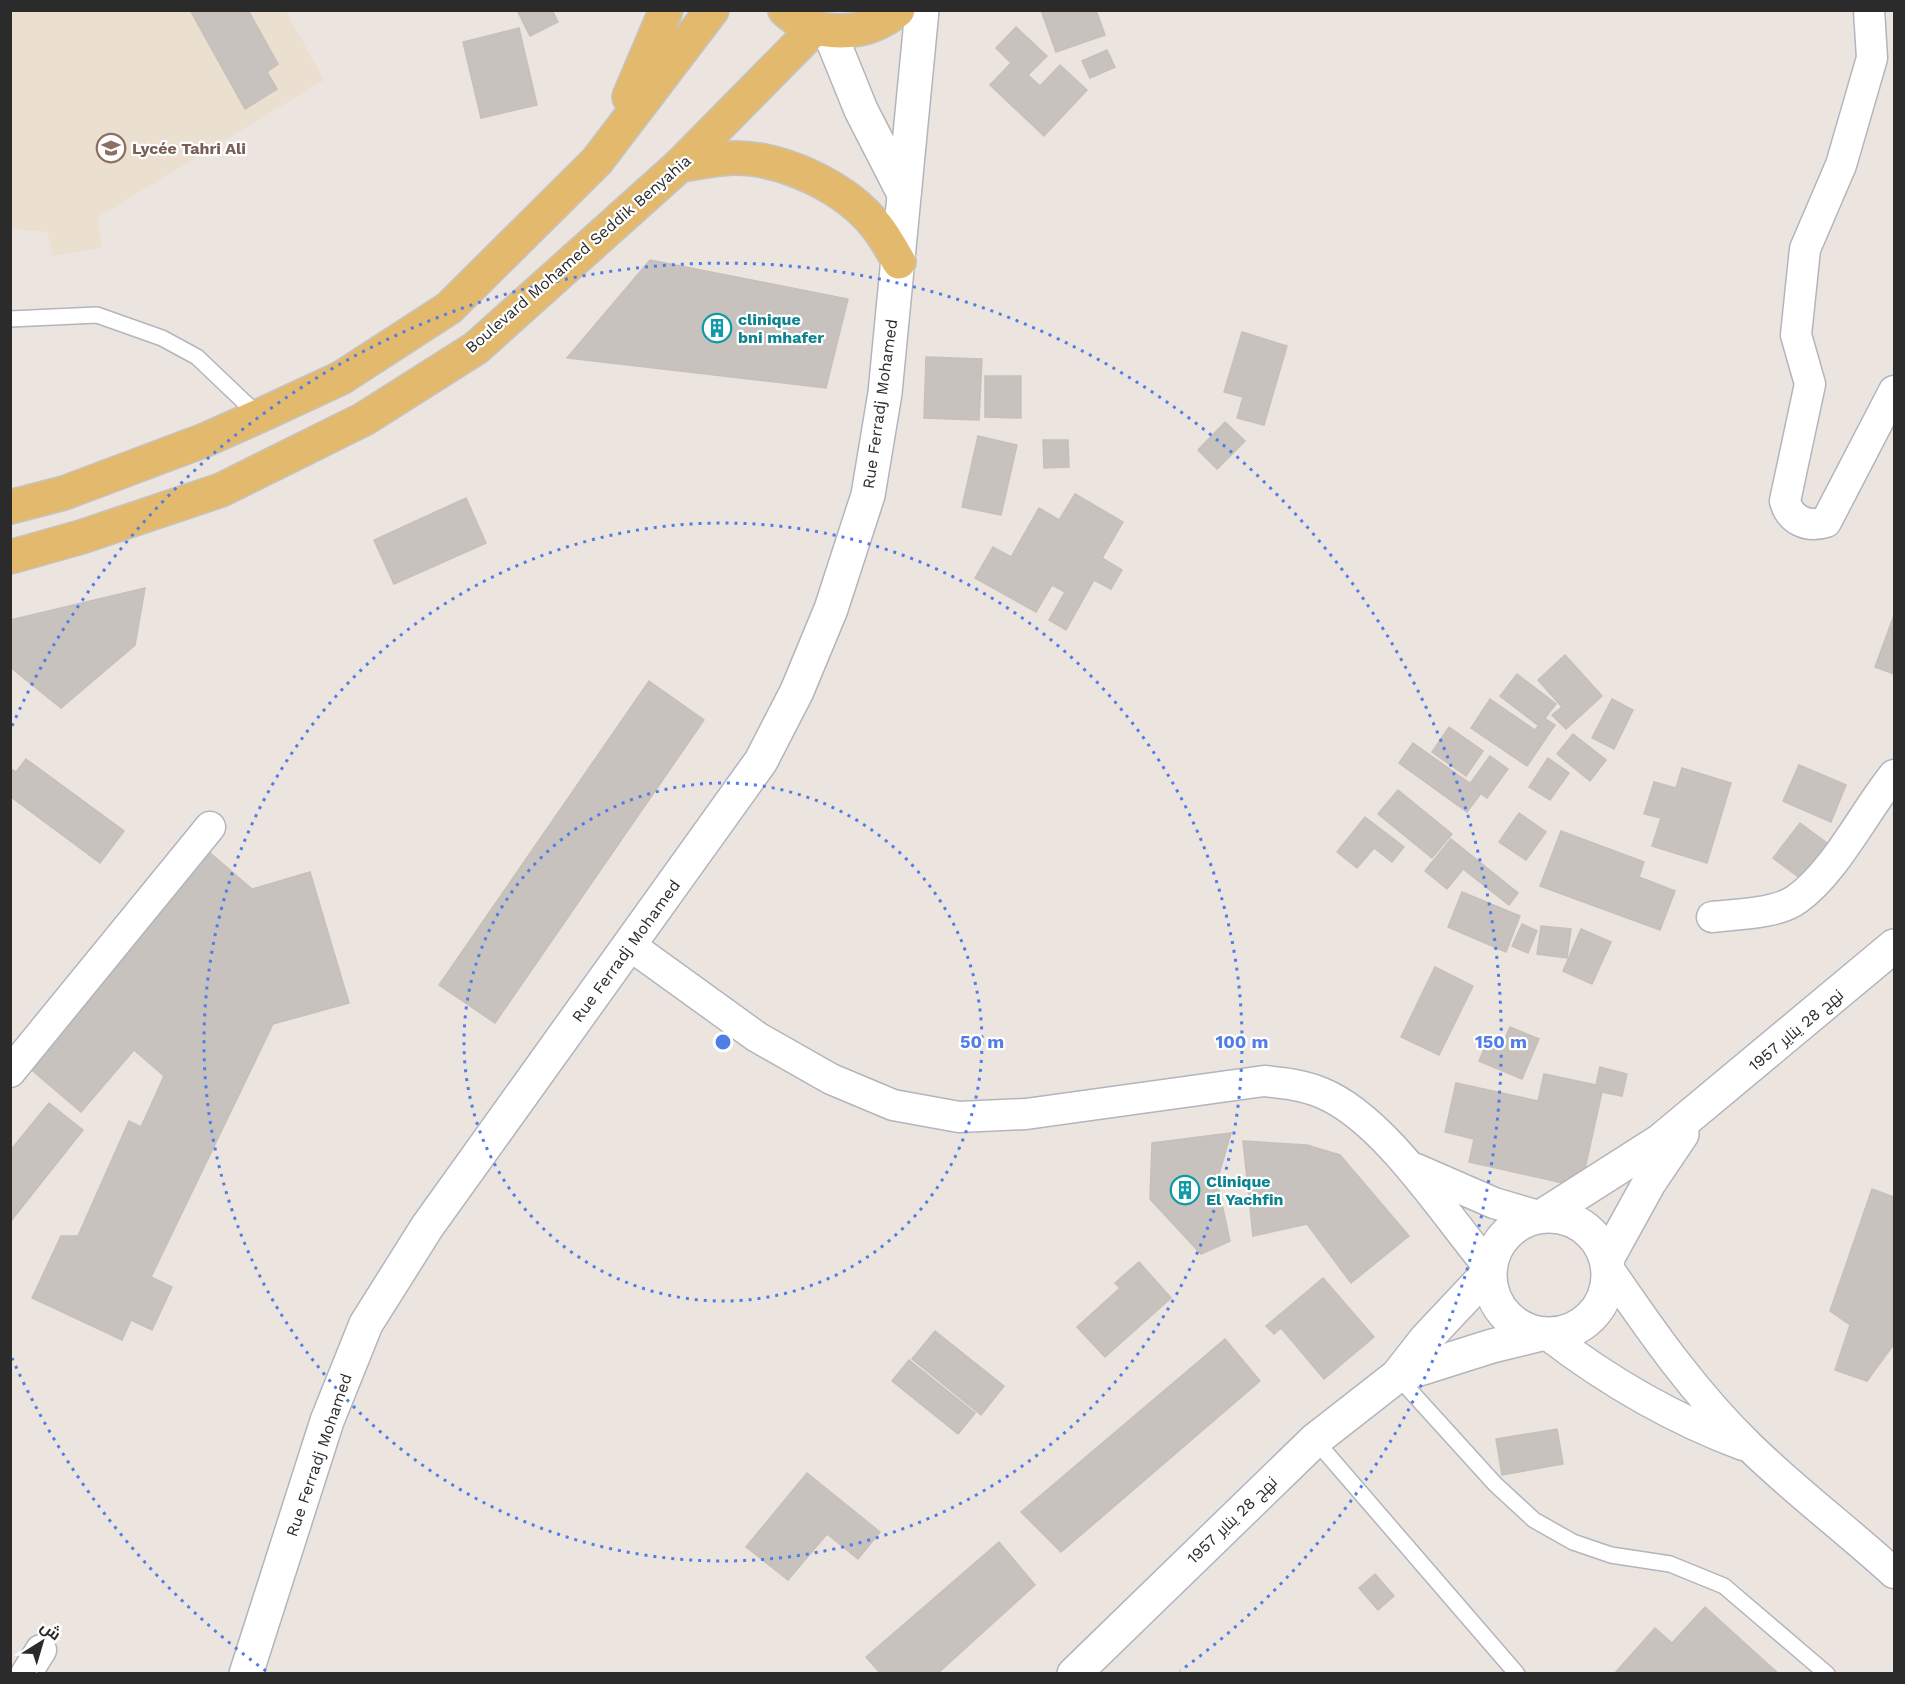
<svg xmlns="http://www.w3.org/2000/svg" width="1905" height="1684" viewBox="0 0 1905 1684" font-family="'Work Sans',Cairo,sans-serif">
	<style>
		.education { fill: #ebdfd0 }
		.building { fill: #c7c2be; stroke: #c7c0b9; stroke-width: 1.5 }
		.lines { fill: none; stroke-linecap: round; stroke-linejoin: round }
		.lane-casing { stroke: #b2b5bd; stroke-width: 18 }
		.street-casing { stroke: #b2b5bd; stroke-width: 33 }
		.secondary-casing { stroke: #b2b5bd; stroke-width: 36 }
		.primary-casing { stroke: #c4c4c4; stroke-width: 36 }
		.lane { stroke: #fff; stroke-width: 15 }
		.street { stroke: #fff; stroke-width: 30 }
		.secondary { stroke: #fff; stroke-width: 33 }
		.primary { stroke: #e3ba6d; stroke-width: 33 }
		.ring { fill: none; stroke: #507de8; stroke-width: 3; stroke-dasharray: 3 6 }
		.labels { text-anchor: middle; dominant-baseline: central; stroke-width: 4.5; stroke-linejoin: round; paint-order: stroke }
		.education-label { font-size: 16px; font-weight: bold; fill: #785e54; stroke: #fff; text-anchor: start }
		.street-label { font-size: 16px; fill: #2b2b2b; stroke: #fff }
		.culture-label { font-size: 16px; font-weight: bold; fill: #0d838f; stroke: #fff; text-anchor: start }
		.centre { fill: #507de8; stroke: #fff; stroke-width: 3 }
		.ring-label { font-size: 18px; text-anchor: middle; font-weight: bold; fill: #507de8; stroke: #fff; stroke-width: 4.5; stroke-linejoin: round; paint-order: stroke }
	</style>
	<rect width="100%" height="100%" fill="#ece5df"/>
	<path class="education" d="M10 11H286L324 80 98 217 101 248 53 256 47 232 11 229Z"/>
	<g class="building">
		<path d="M190 10H248L278 64 267 72 277 89 245 109Z"/>
		<path d="M517 10H552L558 22 530 36Z"/>
		<path d="M1041 10H1096L1105 35 1056 52Z"/>
		<path d="M1016 27 1047 56 1028 75 1040 86 1060 65 1087 90 1044 136 990 85 1011 63 996 48Z"/>
		<path d="M519 28 537 105 481 118 463 42Z"/>
		<path d="M1107 50 1115 67 1090 78 1082 61Z"/>
		<path d="M650 260 848 299 826 388 567 358Z"/>
		<path d="M1242 332 1287 346 1264 425 1237 418 1243 397 1224 392Z"/>
		<path d="M926 357 982 359 979 420 924 418Z"/>
		<path d="M985 376H1021V418L985 417Z"/>
		<path d="M1225 422 1245 441 1217 469 1198 450Z"/>
		<path d="M978 436 1017 445 1001 515 962 507Z"/>
		<path d="M1043 440H1068L1069 467 1044 468Z"/>
		<path d="M1075 494 1123 522 1102 558 1122 570 1111 589 1094 580 1066 630 1049 620 1065 592 1052 585 1036 612 975 578 993 547 1011 557 1039 508 1059 520Z"/>
		<path d="M466 498 486 543 394 584 374 540Z"/>
		<path d="M145 588 135 645 61 708 10 667V620Z"/>
		<path d="M1894 615V674L1875 667Z"/>
		<path d="M1565 655 1602 696 1566 729 1552 715 1562 707 1538 680Z"/>
		<path d="M1517 674 1556 704 1539 726 1500 696Z"/>
		<path d="M649 681 704 720 495 1023 439 985Z"/>
		<path d="M1490 699 1535 730 1544 718 1555 725 1527 766 1471 728Z"/>
		<path d="M1612 699 1633 710 1614 749 1592 738Z"/>
		<path d="M1449 727 1483 751 1466 776 1432 752Z"/>
		<path d="M1573 734 1606 760 1590 781 1557 754Z"/>
		<path d="M1413 743 1482 792 1467 812 1399 763Z"/>
		<path d="M1490 756 1508 769 1487 798 1469 785Z"/>
		<path d="M1548 758 1569 773 1550 800 1529 787Z"/>
		<path d="M26 759 124 831 100 863 10 796V768L16 772Z"/>
		<path d="M1799 765 1846 785 1831 822 1783 801Z"/>
		<path d="M1682 768 1731 783 1707 863 1652 846 1661 818 1644 814 1654 782 1676 788Z"/>
		<path d="M1398 790 1452 834 1432 858 1378 814Z"/>
		<path d="M1519 813 1546 832 1526 860 1499 842Z"/>
		<path d="M1365 817 1404 847 1392 862 1374 848 1357 868 1337 852Z"/>
		<path d="M1800 823 1831 846 1805 882 1773 858Z"/>
		<path d="M1561 831 1644 862 1639 877 1675 891 1660 930 1540 886Z"/>
		<path d="M1451 839 1518 893 1509 905 1463 869 1447 889 1425 871Z"/>
		<path d="M209 852 252 889 310 872 349 1003 273 1024 151 1277 172 1287 152 1330 131 1320 122 1340 32 1298 61 1236H78L129 1121 141 1127 164 1076 134 1050 81 1112 28 1067Z"/>
		<path d="M1462 892 1520 916 1506 952 1448 927Z"/>
		<path d="M1522 924 1537 931 1528 953 1512 946Z"/>
		<path d="M1541 926 1571 929 1567 958 1537 954Z"/>
		<path d="M1581 929 1611 942 1592 984 1563 971Z"/>
		<path d="M1435 967 1473 986 1439 1055 1401 1037Z"/>
		<path d="M1510 1027 1539 1039 1522 1079 1479 1061 1486 1044 1500 1050Z"/>
		<path d="M1600 1067 1627 1074 1622 1096 1602 1092 1581 1187 1469 1162 1474 1139 1445 1132 1456 1083 1538 1101 1544 1074 1596 1085Z"/>
		<path d="M49 1103 83 1130 10 1222V1151Z"/>
		<path d="M1231 1133 1217 1181 1230 1241 1201 1254 1150 1199 1152 1143Z"/>
		<path d="M1243 1141 1307 1145 1340 1155 1409 1236 1351 1283 1307 1224 1253 1236Z"/>
		<path d="M1872 1189 1894 1197V1344L1867 1381 1835 1370 1850 1325 1830 1311Z"/>
		<path d="M1139 1262 1171 1298 1105 1357 1077 1327 1120 1288 1115 1283Z"/>
		<path d="M1323 1278 1374 1337 1324 1379 1281 1328 1274 1334 1266 1326Z"/>
		<path d="M935 1331 1004 1386 981 1415 912 1359Z"/>
		<path d="M1225 1339 1260 1381 1061 1552 1021 1512Z"/>
		<path d="M909 1360 975 1413 958 1434 892 1381Z"/>
		<path d="M1557 1429 1563 1464 1502 1475 1496 1439Z"/>
		<path d="M807 1473 880 1532 858 1559 827 1534 788 1580 746 1547Z"/>
		<path d="M999 1542 1035 1585 937 1674H881L866 1657Z"/>
		<path d="M1375 1574 1394 1596 1378 1610 1359 1588Z"/>
		<path d="M1705 1607 1779 1674H1614L1655 1628 1672 1643Z"/>
	</g>
	<g class="lines">
		<g class="lane-casing">
			<g id="lane">
				<path d="M10 319 97 315 162 338 197 357 259 416"/>
				<path d="M1397 1376 1495 1484 1534 1520 1573 1542 1611 1555 1670 1564 1724 1586 1827 1674"/>
				<path d="M1315 1440 1517 1674"/>
			</g>
		</g>
		<g class="street-casing">
			<g id="street">
				<path d="M1869 10 1872 58 1841 165 1805 249 1796 335 1810 384 1785 501C1790 520 1807 528 1826 522L1894 391"/>
				<path d="M1712 917C1736 914 1777 914 1797 899 1835 872 1864 812 1894 775"/>
				<path d="M631 946 757 1037 831 1079 893 1105 959 1117 1026 1114 1264 1081C1284 1083 1303 1085 1322 1093 1385 1119 1445 1215 1489 1267"/>
				<path d="M10 1072 210 827"/>
				<path d="M1416 1169 1494 1203 1538 1216"/>
				<path d="M1608 1268C1651 1331 1695 1394 1750 1447 1795 1491 1847 1530 1894 1573"/>
				<path d="M1548 1335C1609 1382 1671 1418 1743 1445"/>
				<path d="M26 1674 41 1650"/>
			</g>
		</g>
		<g class="secondary-casing">
			<g id="secondary">
				<path d="M829 31 861 110 904 194"/>
				<path d="M1544 1215 1660 1141 1894 946"/>
				<circle cx="1549" cy="1275" r="59"/>
				<path d="M1607 1259 1649 1183 1682 1134"/>
				<path d="M1397 1376 1492 1346 1541 1334"/>
				<path d="M246 1674 327 1421 366 1324 427 1227 761 761 797 691 831 609 868 495 885 393 922 10"/>
				<path d="M1074 1674 1315 1440 1397 1376 1426 1339 1489 1272"/>
			</g>
		</g>
		<g class="primary-casing">
			<g id="primary">
				<path d="M785 10C815 39 867 37 898 10"/>
				<path d="M629 97 666 10"/>
				<path d="M680 165C698 163 717 158 735 158 784 158 847 188 877 227 885 237 892 250 899 262"/>
				<path d="M10 507 64 493 205 440 259 416 341 378 449 308 597 161 712 10"/>
				<path d="M10 557 81 537 221 490 364 419 476 348 680 165 815 28"/>
			</g>
		</g>
		<use href="#lane" class="lane"/>
		<use href="#street" class="street"/>
		<use href="#secondary" class="secondary"/>
		<use href="#primary" class="primary"/>
	</g>
	<g class="ring">
		<circle cx="723" cy="1042" r="259"/>
		<circle cx="723" cy="1042" r="519"/>
		<path d="M266 1671A778 778 0 0 1 12 1358M12 726A778 778 0 1 1 1180 1671"/>
	</g>
	<defs>
		<g id="school-ring" transform="scale(1.5)"><circle r="9.5" fill="#fff" stroke="#8d6e63" stroke-width="1.5"/><path d="M0-5L7-2L0 1L-7-2ZM-4 1L0 2.5L4 1V4Q0 6-4 4Z" fill="#8d6e63"/></g>
		<g id="building-ring" transform="scale(1.5)"><circle r="9.5" fill="#fff" stroke="#0f9aa8" stroke-width="1.5"/><path d="M-4-6H4V6H1V3H-1V6H-4ZM-2.5-4.3h1.7v1.8h-1.7ZM.8-4.3h1.7v1.8H.8ZM-2.5-1h1.7V.8h-1.7ZM.8-1h1.7V.8H.8Z" fill="#0f9aa8"/></g>
	</defs>
	<g fill-rule="evenodd">
		<use href="#school-ring" x="111" y="148"/>
		<use href="#building-ring" x="717" y="328"/>
		<use href="#building-ring" x="1185" y="1190"/>
	</g>
	<g class="labels">
		<g class="education-label">
			<text x="132" y="148">Lycée Tahri Ali</text>
		</g>
		<g class="street-label">
			<text transform="translate(578 254) rotate(-41)">Boulevard Mohamed Seddik Benyahia</text>
			<text transform="translate(880 404) rotate(-82)">Rue Ferradj Mohamed</text>
			<text transform="translate(626 951) rotate(-54)">Rue Ferradj Mohamed</text>
			<text transform="translate(1796 1030) rotate(-40)">نهج 28 يناير 1957</text>
			<text transform="translate(319 1455) rotate(-71)">Rue Ferradj Mohamed</text>
			<text transform="translate(1232 1520) rotate(-44)">نهج 28 يناير 1957</text>
		</g>
		<g class="culture-label">
			<text x="738" y="319">clinique<tspan x="738" dy="18">bni mhafer</tspan></text>
			<text x="1206" y="1181">Clinique<tspan x="1206" dy="18">El Yachfin</tspan></text>
		</g>
	</g>
	<circle cx="723" cy="1042" r="9" class="centre"/>
	<g class="ring-label">
		<text x="982" y="1048">50 m</text>
		<text x="1242" y="1048">100 m</text>
		<text x="1501" y="1048">150 m</text>
	</g>
	<rect width="1905" height="1684" fill="none" stroke="#2b2b2b" stroke-width="24"/>
	<g transform="translate(42 1642) rotate(37)" stroke="#ffffff" stroke-width="4.5" paint-order="stroke">
	<path d="M0-4.5L10 22L0 15L-10 22Z" fill="#2b2b2b"/>
	<text y="-9" font-size="16" font-weight="bold" text-anchor="middle" fill="#2b2b2b">ش</text>
	</g>
</svg>
